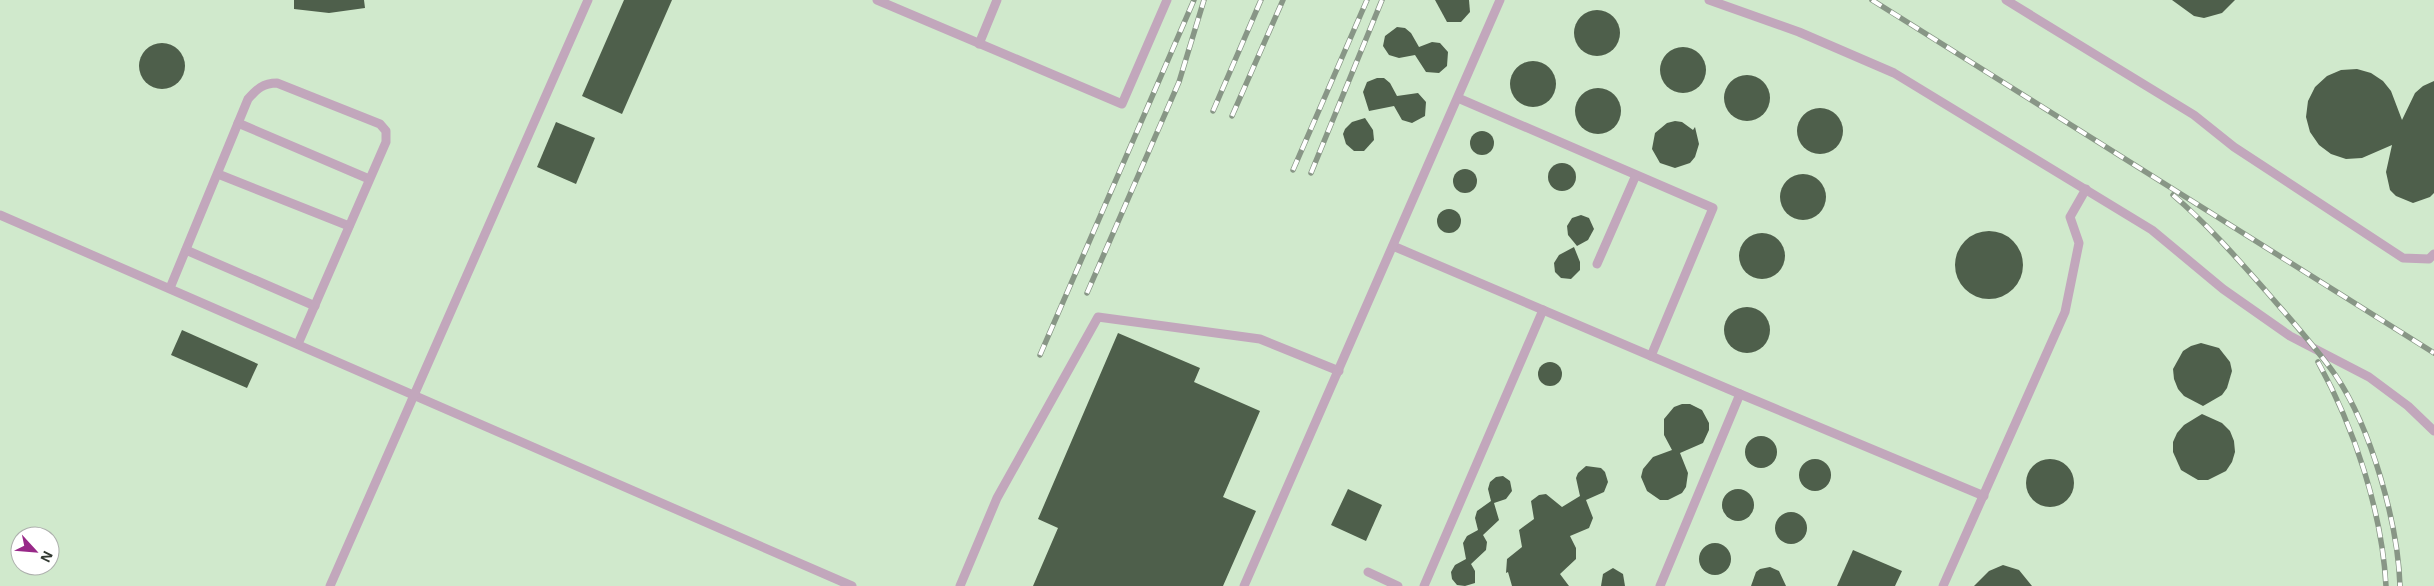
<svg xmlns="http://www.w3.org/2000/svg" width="2434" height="586" viewBox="0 0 2434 586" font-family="Helvetica,sans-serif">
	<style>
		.built { fill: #d0e9cc; fill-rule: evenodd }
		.building { fill: #4e5f4b }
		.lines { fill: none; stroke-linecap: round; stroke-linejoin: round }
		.lane { stroke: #c2a7bc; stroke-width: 9 }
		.rail-casing { stroke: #889686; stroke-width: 5.5 }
		.rail { stroke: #fff; stroke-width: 4; stroke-dasharray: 11; stroke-linecap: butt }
	</style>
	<rect width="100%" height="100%" fill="#dff3dc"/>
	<path class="built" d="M0 0H2434V586H0ZM20 536H50V566H20Z"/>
	<g class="building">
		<path d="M294 0H364L365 8 329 13 294 9Z"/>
		<path d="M624 0H672L622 114 582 96Z"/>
		<path d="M1435 0H1469L1470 12 1461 22H1447Z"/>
		<path d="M2172 0H2235L2222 13 2204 18 2194 16Z"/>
		<circle cx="1597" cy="33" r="23"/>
		<path d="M1397 27 1405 28 1411 33 1419 47 1432 42 1440 43 1448 52 1447 66 1439 73 1426 72 1415 55 1399 58 1389 55 1383 46 1385 36Z"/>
		<circle cx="162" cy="66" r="23"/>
		<circle cx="1683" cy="70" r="23"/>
		<circle cx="1533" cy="84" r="23"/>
		<path d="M2357 69 2371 73 2383 81 2391 91 2402 120 2415 93 2423 86 2434 81V193L2430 197 2413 203 2396 196 2390 190 2386 172 2392 145 2362 158 2346 159 2331 154 2319 145 2310 132 2306 117 2308 101 2315 87 2327 76 2341 70Z"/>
		<circle cx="1747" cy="98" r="23"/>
		<path d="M1377 78H1384L1390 83 1397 96 1418 93 1426 102 1425 116 1412 123 1402 120 1394 106 1369 111 1363 92 1367 82Z"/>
		<circle cx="1598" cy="111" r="23"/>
		<circle cx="1820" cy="131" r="23"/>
		<path d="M1365 118 1373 130 1374 140 1364 151H1354L1346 144 1343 134 1345 129 1352 122Z"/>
		<path d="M1675 121 1682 122 1693 130 1695 127 1699 144 1695 157 1690 163 1675 168 1660 163 1652 149 1655 133 1667 123Z"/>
		<path d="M556 122 595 138 576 184 537 167Z"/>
		<circle cx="1482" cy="143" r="12"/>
		<circle cx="1562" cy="177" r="14"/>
		<circle cx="1465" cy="181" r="12"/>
		<circle cx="1803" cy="197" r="23"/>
		<circle cx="1449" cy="221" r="12"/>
		<path d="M1581 215 1589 218 1594 229 1588 240 1577 246 1568 235 1567 226 1572 218Z"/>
		<circle cx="1989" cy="265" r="34"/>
		<circle cx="1762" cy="256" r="23"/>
		<path d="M1574 247 1580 262V270L1571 279 1561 278 1555 272 1554 263 1559 255Z"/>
		<circle cx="1747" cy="330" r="23"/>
		<path d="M182 330 258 364 247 388 171 355Z"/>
		<path d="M1118 333 1200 368 1194 382 1260 411 1223 497 1256 511 1223 586H1033L1058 528 1038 519Z"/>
		<path d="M2201 343 2219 348 2230 362 2232 371 2227 388 2222 395 2203 406 2184 396 2178 389 2174 379 2173 369 2183 351 2191 346Z"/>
		<circle cx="1550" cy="374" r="12"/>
		<path d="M1682 404H1690L1702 410 1709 423V430L1703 443 1680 453 1688 473 1686 487 1682 493 1668 500H1660L1647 491 1641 477 1643 469 1653 457 1672 450 1664 435V419L1674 407Z"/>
		<path d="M2202 414 2222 423 2230 431 2234 441 2235 452 2232 462 2226 471 2208 480H2198L2181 470 2173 452V442L2177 433 2184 425Z"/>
		<circle cx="1761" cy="452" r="16"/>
		<circle cx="2050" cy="483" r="24"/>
		<circle cx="1815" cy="475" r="16"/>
		<path d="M1586 466 1601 468 1605 472 1608 482 1604 492 1586 500 1593 518 1589 528 1570 536 1576 548V559L1560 574 1569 586H1512L1508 572 1506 573 1507 559 1522 547 1519 530 1534 519 1531 501 1539 495 1546 494 1562 507 1580 496 1576 478 1578 473Z"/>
		<path d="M1503 476 1510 481 1512 491 1506 499 1494 503 1499 520 1483 535 1487 542 1486 550 1471 564 1475 571V583L1465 586 1457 585 1452 579 1451 572 1455 565 1466 559 1463 543 1467 536 1478 530 1475 518 1477 511 1491 501 1488 489 1490 482 1496 477Z"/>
		<path d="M1348 489 1382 505 1366 541 1331 525Z"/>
		<circle cx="1738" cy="505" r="16"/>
		<circle cx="1791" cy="528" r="16"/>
		<circle cx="1715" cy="559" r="16"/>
		<path d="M1853 550 1902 571 1895 586H1837Z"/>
		<path d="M2003 565 2019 570 2032 586H1974L1989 571Z"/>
		<path d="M1770 567 1779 571 1786 586H1751L1756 572 1760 569Z"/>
		<path d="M1613 568 1623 574 1625 586H1601L1603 574Z"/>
	</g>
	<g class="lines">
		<g class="lane">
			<path d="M877 0 1122 104 1167 0"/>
			<path d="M1709 0 1799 32 1894 73 2152 230 2223 289 2290 336 2369 377 2408 406 2434 431"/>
			<path d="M2006 0 2194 115 2234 147 2403 258 2429 259 2434 254"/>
			<path d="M979 44 997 0"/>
			<path d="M1458 98 1713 208 1651 356"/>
			<path d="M238 123 369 179"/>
			<path d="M218 174 349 226"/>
			<path d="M0 215 852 586"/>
			<path d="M1393 246 1740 394 1660 586"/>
			<path d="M186 250 315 306"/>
			<path d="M1597 264 1636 175"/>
			<path d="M170 288 248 99C257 89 263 83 277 83L380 124 386 131V142L298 344"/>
			<path d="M1740 394 1984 496"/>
			<path d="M1368 572 1398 586"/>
			<path d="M330 586 588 0"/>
			<path d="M960 586 997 498 1098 317 1260 339 1339 371"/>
			<path d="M1244 586 1500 0"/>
			<path d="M1424 586 1543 310"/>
			<path d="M1943 586 2065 312 2079 243 2070 217 2086 189"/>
		</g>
		<g class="rail-casing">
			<g id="rail">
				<path d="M1872 0 2434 353"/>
				<path d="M1213 111 1261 0"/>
				<path d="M1232 116 1283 0"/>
				<path d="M1293 170 1367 0"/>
				<path d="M1311 173 1382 0"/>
				<path d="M2173 195C2208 225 2236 257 2266 291 2290 319 2315 346 2336 376 2371 428 2398 523 2400 586"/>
				<path d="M1087 293 1179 82 1204 0"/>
				<path d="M1040 355 1194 0"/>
				<path d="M2318 362C2354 427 2382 511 2386 586"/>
			</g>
		</g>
		<use href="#rail" class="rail"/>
	</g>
	<g transform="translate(35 551) rotate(116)"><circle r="24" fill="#ffffff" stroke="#adb0ad"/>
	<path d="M0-4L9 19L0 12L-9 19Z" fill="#982888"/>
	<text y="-8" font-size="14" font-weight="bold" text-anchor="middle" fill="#323931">N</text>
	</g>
</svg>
